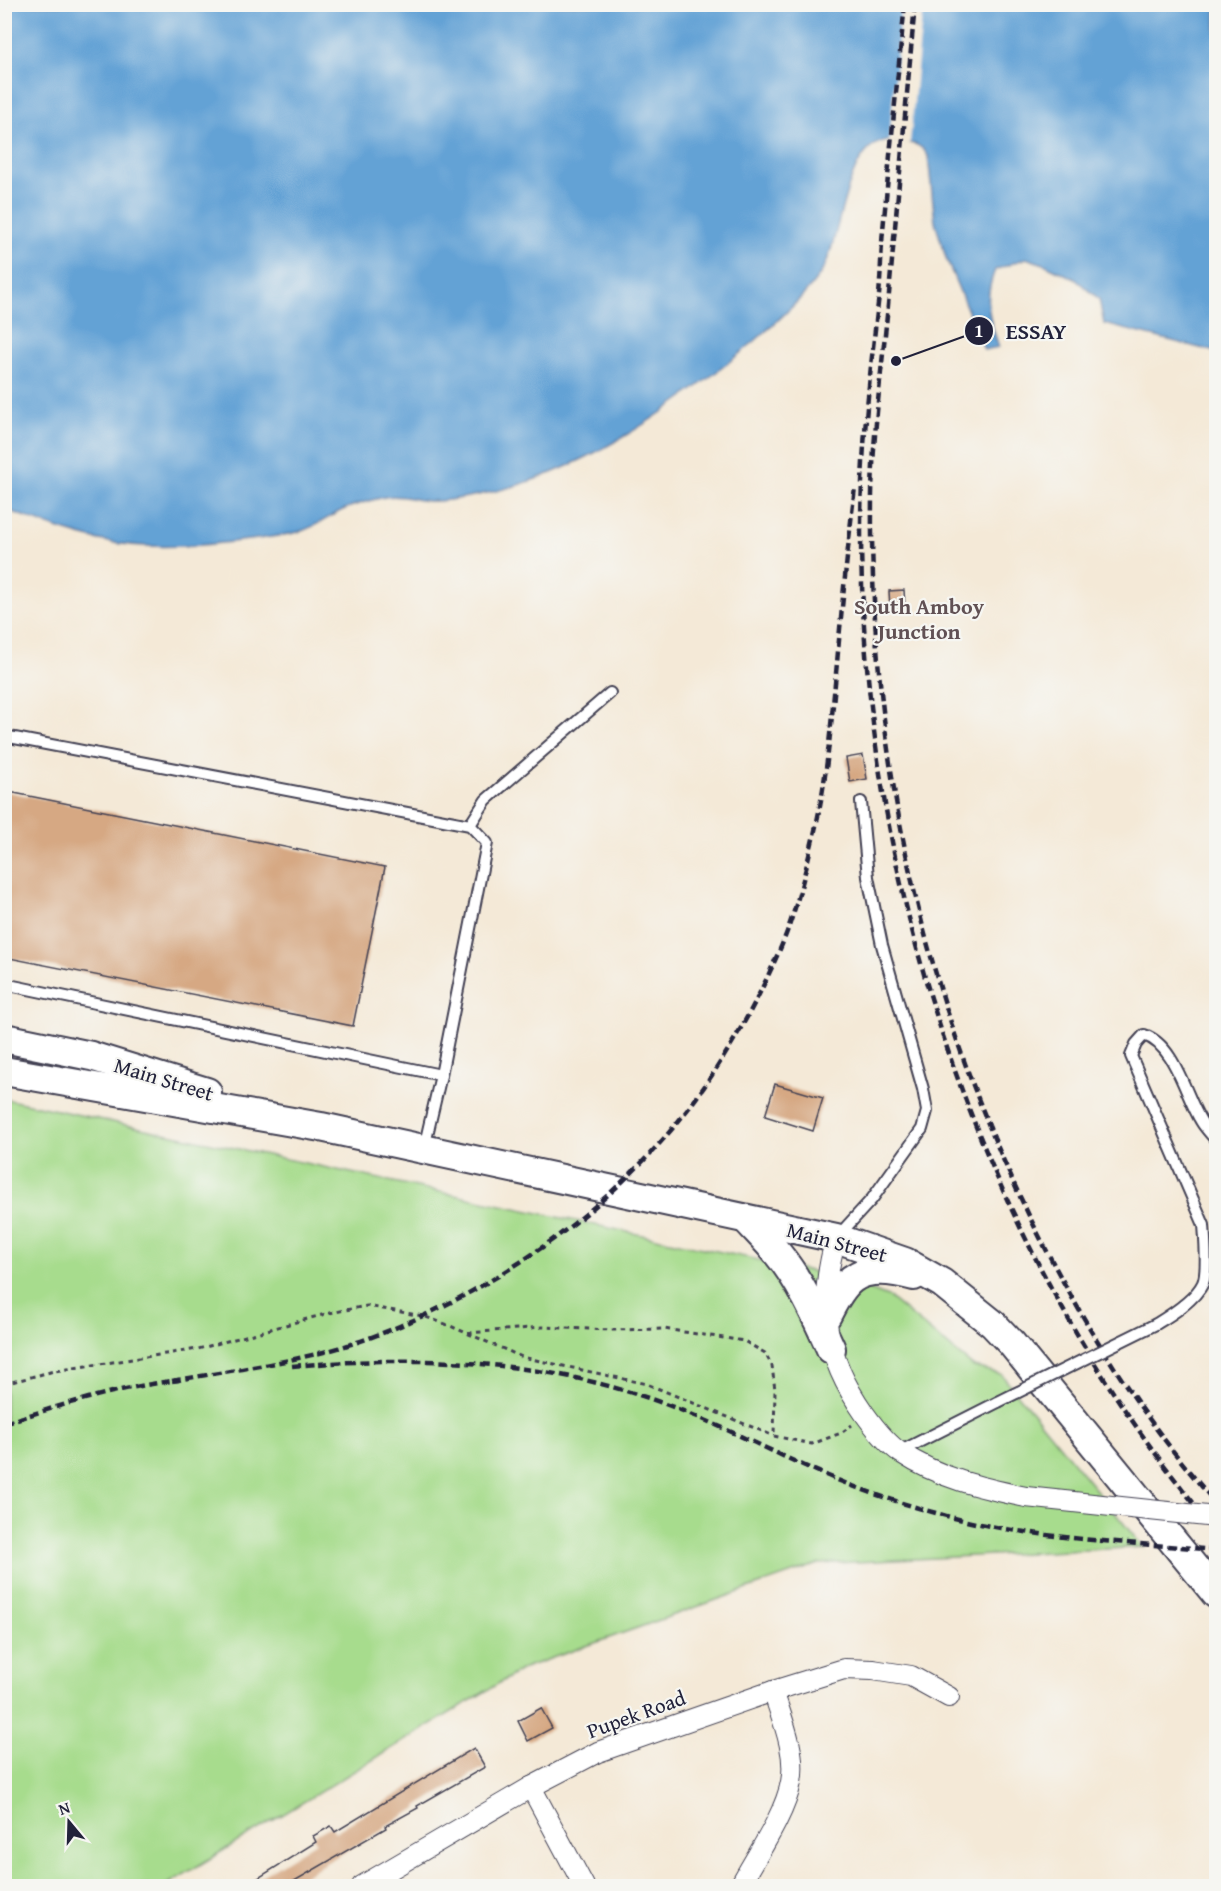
<svg xmlns="http://www.w3.org/2000/svg" width="1221" height="1891" viewBox="0 0 1221 1891" font-family="'Gentium Book Plus',serif">
	<style>
		.green { fill: #a7dc8d; stroke: #647f64; stroke-width: 1.5 }
		.water { fill: #63a2d5; stroke: #426288; stroke-width: 1.5 }
		.pier { fill: #f4e9d7 }
		.building { fill: #d6a883 }
		.lines { fill: none; stroke-linecap: round; stroke-linejoin: round }
		.lane-casing { stroke: #424052; stroke-width: 14 }
		.street-casing { stroke: #424052; stroke-width: 22 }
		.secondary-casing { stroke: #424052; stroke-width: 32 }
		.path { stroke: #424052; stroke-width: 3; stroke-dasharray: 4.5 4.5; stroke-linecap: butt }
		.lane { stroke: #fff; stroke-width: 10 }
		.street { stroke: #fff; stroke-width: 20 }
		.secondary { stroke: #fff; stroke-width: 28 }
		.rail { stroke: #22223b; stroke-width: 4.5; stroke-dasharray: 9 4.5; stroke-linecap: butt }
		.lane-bridge-casing { stroke: #424052; stroke-width: 14; stroke-linecap: butt }
		.street-bridge-casing { stroke: #424052; stroke-width: 22; stroke-linecap: butt }
		.lane-bridge { stroke: #fff; stroke-width: 10 }
		.street-bridge { stroke: #fff; stroke-width: 20 }
		.labels { text-anchor: middle; dominant-baseline: central; stroke-width: 4.5; stroke-linejoin: round; paint-order: stroke }
		.street-label { font-size: 21px; fill: #22223b; stroke: #f6f6f2 }
		.neighbourhood-label { font-size: 22px; font-weight: bold; fill: #615154; stroke: #f6f6f2 }
		.leader { fill: none; stroke: #22223b; stroke-width: 2 }
		.callout-dot { fill: #22223b; stroke: #f6f6f2; stroke-width: 2 }
		.mark-label { font-size: 18px; text-anchor: middle; font-weight: bold; fill: #fff }
		.callout-label { font-size: 22px; text-anchor: middle; font-weight: bold; fill: #22223b; stroke: #f6f6f2; stroke-width: 4.5; stroke-linejoin: round; paint-order: stroke }
	</style>
	<rect width="100%" height="100%" fill="#f6f6f2"/>
	<filter id="ink" filterUnits="userSpaceOnUse"><feTurbulence type="fractalNoise" baseFrequency=".0167" numOctaves="2"/><feDisplacementMap in="SourceGraphic" scale="12" xChannelSelector="R" yChannelSelector="G"/><feConvolveMatrix kernelMatrix="1 2 1 2 8 2 1 2 1" color-interpolation-filters="sRGB"/></filter>
	<filter id="wash" filterUnits="userSpaceOnUse"><feTurbulence type="fractalNoise" baseFrequency=".008" numOctaves="4" result="noise"/><feDisplacementMap in="SourceGraphic" scale="24" xChannelSelector="R" yChannelSelector="G"/><feGaussianBlur stdDeviation="1.35" result="paint"/><feColorMatrix in="noise" values="0 0 0 0 0 0 0 0 0 0 0 0 0 0 0 0 0 1.4 0 .05"/><feComposite in="paint" operator="in"/></filter>
	<g filter="url(#wash)">
		<rect width="100%" height="100%" fill="#f4e9d7"/>
		<path class="green" d="M5 1099 838 1277 890 1298 974 1367 1001 1374 1143 1547 818 1564 524 1668 165 1886H5Z"/>
		<path class="water" d="M4 5H1216V352L1104 324 1099 299 1075 279 1044 264 1026 258 995 270C983 299 989 319 999 347L984 350 946 258 935 222 928 156C921 144 914 143 901 142 896 142 889 140 884 141 843 151 842 237 822 271 806 297 768 330 744 350 667 413 578 476 478 495 463 498 445 502 429 501 413 500 401 494 385 497 367 501 348 506 333 515 321 522 312 528 298 532 282 536 265 538 249 540 200 546 148 551 99 540 68 533 35 521 5 509Z"/>
		<path class="pier" d="M901 5H923L910 144 889 142Z"/>
		<g id="blocks">
			<g class="building">
				<path d="M904 590 905 606 890 607 889 591Z"/>
				<path d="M863 755 867 779 850 782 846 758Z"/>
				<path d="M4 791 385 867 353 1026 4 957Z"/>
				<path d="M775 1084 823 1098 813 1131 765 1116Z"/>
				<path d="M541 1708 552 1728 528 1741 518 1721Z"/>
				<path d="M474 1748 485 1767 417 1806 418 1808 385 1826 386 1828 284 1887H244L316 1842 313 1836 331 1826 335 1832Z"/>
			</g>
		</g>
	</g>
	<g filter="url(#ink)">
		<use href="#blocks" fill-opacity="0" stroke="#424052" stroke-width="1.5"/>
		<g class="lines">
			<g class="lane-casing">
				<g id="lane">
					<path d="M4 736 470 825 487 843 441 1075 424 1148"/>
					<path d="M470 825 486 800 610 693"/>
					<path d="M4 984 441 1075"/>
					<path d="M838 1236 872 1199 922 1129 927 1111 923 1089 882 945 868 877 861 802"/>
					<path d="M1156 1324C1171 1315 1195 1300 1203 1283 1208 1271 1205 1239 1204 1225L1131 1056 1136 1044 1144 1035C1175 1045 1185 1095 1201 1121 1205 1128 1211 1134 1216 1140"/>
					<path d="M899 1452 998 1402"/>
				</g>
			</g>
			<g class="street-casing">
				<g id="street">
					<path d="M836 1238C817 1305 824 1356 864 1413 874 1427 886 1443 901 1453 939 1478 982 1488 1026 1497"/>
					<path d="M531 1787 584 1886"/>
					<path d="M362 1886 531 1787 598 1752 773 1691 844 1669 873 1670 911 1676 949 1697"/>
					<path d="M740 1886C756 1856 785 1815 791 1782 797 1753 782 1719 773 1691"/>
				</g>
			</g>
			<g class="secondary-casing">
				<g id="secondary">
					<path d="M4 1038 91 1056 207 1092"/>
					<path d="M4 1071 321 1127 836 1238 905 1262 942 1283 993 1324 1012 1344 1216 1594"/>
					<path d="M746 1219C757 1231 768 1242 778 1254 801 1282 816 1316 831 1349"/>
					<path d="M827 1315C833 1303 841 1287 852 1279 869 1266 895 1271 914 1276"/>
				</g>
			</g>
			<g class="path">
				<path d="M468 1333 542 1327 611 1330 664 1329 744 1341 765 1353 772 1366 775 1390 774 1436"/>
				<path d="M4 1384 54 1371 198 1349 329 1313 367 1306 423 1316 448 1325 522 1357 647 1384 774 1436 812 1444 841 1433 852 1425"/>
			</g>
			<use href="#lane" class="lane"/>
			<use href="#street" class="street"/>
			<use href="#secondary" class="secondary"/>
			<g class="rail">
				<path d="M905 4C897 80 890 155 883 230 881 252 881 273 879 295 870 372 861 451 861 529 861 885 984 1258 1216 1530"/>
				<path d="M915 4C906 105 897 205 888 305 882 368 873 432 872 495 869 769 929 1033 1059 1274 1103 1355 1155 1434 1216 1503"/>
				<path d="M292 1366C421 1355 543 1359 665 1404 722 1425 773 1453 828 1476 863 1491 900 1503 936 1513 1024 1539 1126 1542 1216 1550"/>
				<path d="M172 1381C238 1369 306 1361 369 1338 499 1291 628 1199 706 1084 733 1044 757 1002 776 958 793 922 803 881 812 843 827 784 831 723 837 663 842 604 848 545 855 487"/>
				<path d="M4 1423C62 1405 119 1387 179 1380"/>
			</g>
			<g class="lane-bridge-casing">
				<path id="lane-bridge" d="M998 1402 1156 1324"/>
			</g>
			<g class="street-bridge-casing">
				<path id="street-bridge" d="M1026 1497 1216 1517"/>
			</g>
			<use href="#lane-bridge" class="lane-bridge"/>
			<use href="#street-bridge" class="street-bridge"/>
		</g>
	</g>
	<g class="labels">
		<g class="street-label">
			<text transform="translate(164 1079) rotate(17)">Main Street</text>
			<text transform="translate(837 1242) rotate(15)">Main Street</text>
			<text transform="translate(636 1714) rotate(-20)">Pupek Road</text>
		</g>
		<g class="neighbourhood-label">
			<text x="919" y="606">South Amboy<tspan x="919" dy="25">Junction</tspan></text>
		</g>
	</g>
	<path class="leader" d="M896 361L979 331"/>
	<g class="callout-dot">
		<circle cx="896" cy="361" r="6"/>
		<circle cx="979" cy="331" r="15"/>
	</g>
	<g class="mark-label">
		<text x="979" y="337">1</text>
	</g>
	<g class="callout-label">
		<text x="1036" y="339">ESSAY</text>
	</g>
	<rect width="1221" height="1891" fill="none" stroke="#f6f6f2" stroke-width="24"/>
	<g transform="translate(69 1822) rotate(341)" stroke="#f6f6f2" stroke-width="4.5" paint-order="stroke">
	<path d="M0-4.5L10 22L0 15L-10 22Z" fill="#22223b"/>
	<text y="-9" font-size="16" font-weight="bold" text-anchor="middle" fill="#22223b">N</text>
	</g>
</svg>
